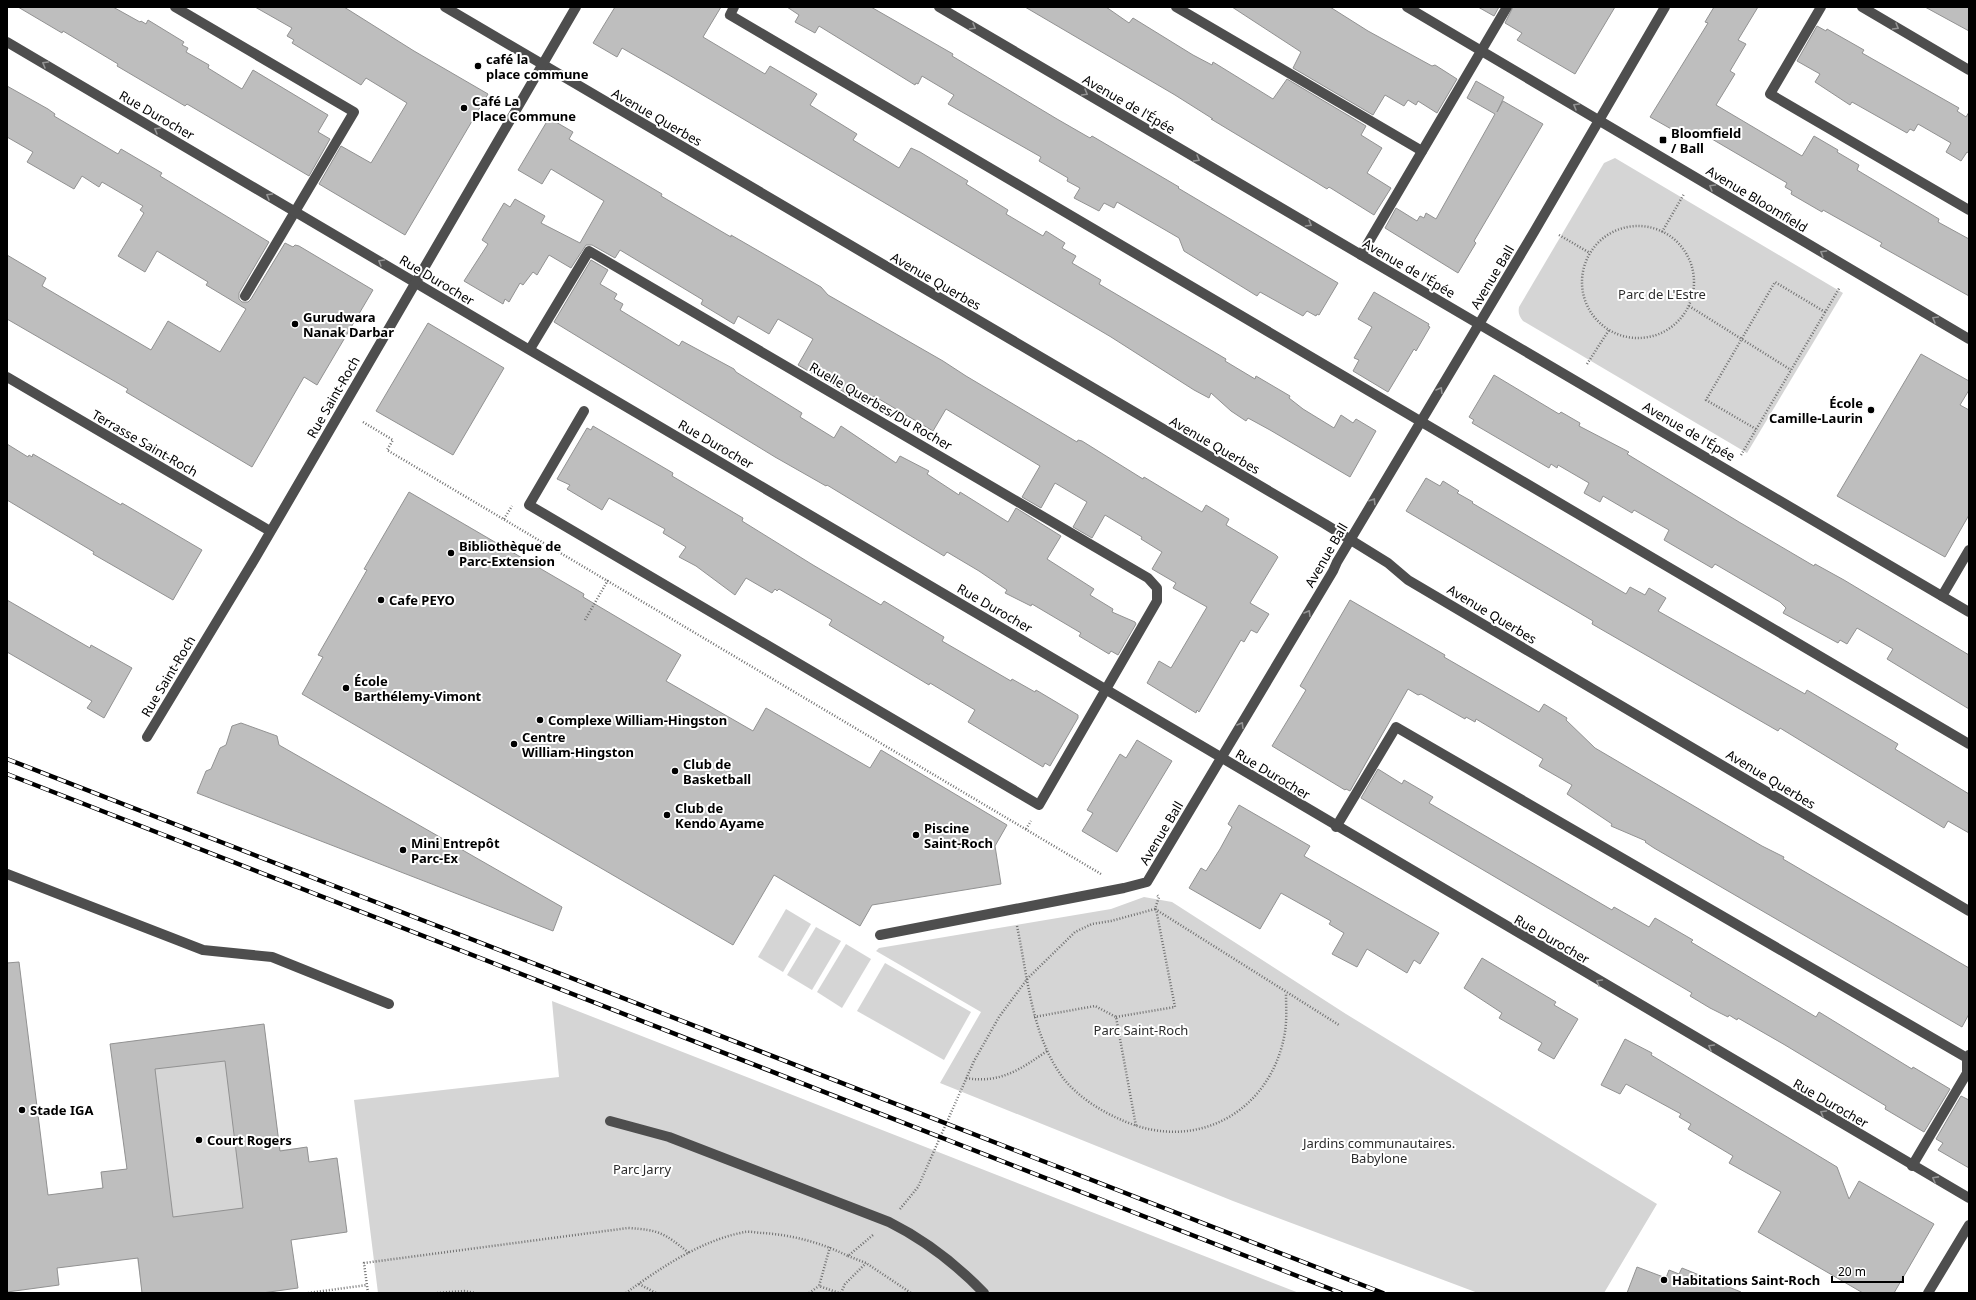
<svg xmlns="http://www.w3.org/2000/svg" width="1976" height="1300" viewBox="0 0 1976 1300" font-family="'Noto Sans',sans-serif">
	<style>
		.green { fill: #d5d5d5 }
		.building { fill: #bebebe; stroke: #929292; fill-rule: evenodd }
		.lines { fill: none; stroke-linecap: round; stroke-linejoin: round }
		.path { stroke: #707070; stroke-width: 2.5; stroke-dasharray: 1 2; stroke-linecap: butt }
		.minor { stroke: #4e4e4e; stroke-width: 10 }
		.rail-casing { stroke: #000; stroke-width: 4.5 }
		.rail { stroke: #fff; stroke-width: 3; stroke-dasharray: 9; stroke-linecap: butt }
		.oneway { stroke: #959595 }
		.poi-dot { fill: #000; stroke: #fff; stroke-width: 1.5 }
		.labels { text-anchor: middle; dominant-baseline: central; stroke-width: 4; stroke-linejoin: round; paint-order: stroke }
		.poi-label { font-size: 13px; font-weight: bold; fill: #000; stroke: #fff; text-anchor: start }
		.street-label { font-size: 13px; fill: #000; stroke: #fff }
		.park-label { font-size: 13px; fill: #2c2c2c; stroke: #fff }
	</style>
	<rect width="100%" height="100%" fill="#fff"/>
	<g class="green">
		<path d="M1615 158 1843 293 1747 453 1523 321C1519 316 1518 313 1519 307L1604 163Z"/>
		<path d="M1144 897 1172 902 1346 1014 1657 1204 1604 1293H1478L1233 1201 940 1083 981 1012 876 951 879 948 1111 909Z"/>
		<path d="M786 909 811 924 783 972 758 957Z"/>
		<path d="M816 927 841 941 812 990 787 975Z"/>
		<path d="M846 944 871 959 842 1008 817 992Z"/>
		<path d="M885 963 971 1012 944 1060 857 1011Z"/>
		<path d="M552 1001 1299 1293H378L354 1100 559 1077Z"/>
		<path d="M264 1024 280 1150 307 1147 309 1162 337 1158 347 1232 291 1240 298 1288 262 1293H142L137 1258 84 1265 75 1192 102 1188 101 1172 127 1169 111 1044Z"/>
	</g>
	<g class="building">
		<path d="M18 7H113L140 22 141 21 146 24 148 20 184 42 182 45 188 48 186 52 209 65 208 68 242 89 253 70 328 115 318 132 330 139 309 176 187 104 185 106 117 66 118 64 63 31 62 33Z"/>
		<path d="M255 7H344L414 51 488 94 405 235 319 184 341 146 371 163 407 103 366 78 361 85 292 43 294 40 287 36 292 28Z"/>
		<path d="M615 7H721L703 37 765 74 770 66 817 94 810 105 857 134 853 140 899 168 911 148 920 152 968 181 966 184 1008 210 1006 214 1043 236 1046 231 1065 243 1062 248 1076 256 1072 263 1101 280 1099 284 1226 359 1225 361 1255 379 1256 376 1290 396 1289 398 1303 409 1334 428 1341 415 1353 423 1356 419 1376 431 1350 477 1270 430 1248 418 1246 421 1231 411 1211 393 1209 398 1194 390 1111 337 669 75 622 48 617 57 593 43Z"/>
		<path d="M787 7H871L953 54 952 56 1057 119 1090 138 1092 136 1179 187 1178 188 1338 283 1319 315 1317 314 1316 316 1307 311 1303 316 1260 292 1257 296 1184 251 1179 238 1117 202 1114 208 1104 203 1099 211 1074 198 1080 188 1067 181 1068 178 1039 161 1041 157 948 104 954 95 922 76 918 84 916 83 915 85 819 26 815 33 795 22 799 15Z"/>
		<path d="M1025 7H1106L1129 23 1133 18 1193 55 1212 65 1213 62 1273 99 1287 79 1366 126 1361 135 1382 148 1367 173 1391 188 1374 215 1329 187 1327 189 1314 181 1211 119H1213L1175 95Z"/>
		<path d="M1232 7H1330L1368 31 1432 66 1435 65 1457 79 1437 113 1418 101 1416 105 1408 100 1404 106 1385 95 1373 115 1293 68 1301 52Z"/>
		<path d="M1478 7H1499L1494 16Z"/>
		<path d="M1513 7H1615L1575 74 1517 40 1522 33 1505 23Z"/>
		<path d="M1714 7H1758L1738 40 1746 44 1730 71 1735 74 1716 105 1802 156 1814 136 1838 150 1837 152 1859 165 1857 170 1939 219 1938 222 1969 239V296L1880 246 1882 243 1823 210 1822 212 1791 194 1792 191 1785 187 1787 183 1700 132 1695 139 1691 137 1689 139 1650 117 1708 23 1705 22Z"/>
		<path d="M1925 7H1969V31Z"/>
		<path d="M1817 26 1826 31 1827 29 1864 50 1862 53 1959 108 1957 111 1966 117 1969 112V153L1967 152 1961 161 1946 152 1951 143 1918 124 1914 131 1910 129 1907 133 1852 102 1850 105 1815 82 1820 74 1797 61Z"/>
		<path d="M1476 81 1504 97 1497 112 1503 101 1543 124 1474 241 1476 243 1458 273 1385 228 1396 208 1417 221 1420 216 1424 218 1426 213 1436 219 1495 114 1467 98Z"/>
		<path d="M7 86 48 109 55 114 54 116 118 154 121 149 162 173 160 176 269 242 239 293V299L242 302H248L251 299 285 243 293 247 295 245 299 246 373 290 317 385 304 377 252 467 126 392 128 389 7 319V255L46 278 42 286 151 350 168 321 220 352 246 309 206 285 208 282 157 251 145 272 118 256 144 213 140 210 143 206 102 182 99 187 82 176 74 189 27 162 33 152 7 137Z"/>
		<path d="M549 118 573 132 569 139 662 194 661 196 731 237V235L821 287 828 295 943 361 966 376 1077 442 1078 440 1082 441 1143 479 1144 477 1202 512 1206 505 1229 519 1226 525 1276 555 1278 557 1250 603 1269 614 1257 633 1251 630 1244 642 1241 640 1199 712 1197 710 1196 713 1147 683 1159 661 1171 668 1207 607 1173 588 1176 583 1152 569 1162 552 1141 539 1142 537 1105 515 1092 538 1073 527 1087 502 1055 483 1041 508 1022 497 1040 466 946 409 933 431 874 396 868 406 798 365 813 339 778 319 769 334 738 316 734 324 701 304 703 300 620 250 615 258 592 245H586L571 268 549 255 537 275 533 272 523 285 520 283 509 302 505 299 503 304 464 281 488 244 482 240 504 203 510 207 515 199 545 216 541 223 580 243 604 201 551 169 542 184 518 170Z"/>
		<path d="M591 260 608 270 600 284 617 294 614 299 623 304 620 310 679 346 682 341 734 369 736 372 802 413 800 417 834 438 841 426 896 463 900 456 929 471 927 474 959 495 960 492 1008 522 1016 508 1061 536 1047 559 1094 589 1090 595 1113 609 1112 612 1135 622 1136 624 1118 655 1111 651 1109 654 1079 636 1081 633 1032 604 1031 606 1005 593 1007 590 979 571 947 552 944 556 827 485 826 486 775 457 554 322Z"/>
		<path d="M1374 292 1429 324 1428 326 1430 327 1416 351 1414 349 1388 392 1353 371 1359 360 1354 358 1372 327 1358 319Z"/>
		<path d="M428 323 504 368 453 455 376 411Z"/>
		<path d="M1921 354 1969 381V390L1960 405 1969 410V515L1945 557 1837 496Z"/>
		<path d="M1494 375 1559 414 1561 412 1580 423 1579 426 1629 452 1627 454 1739 522 1814 566 1815 564 1844 580 1969 655V709L1887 659 1893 649 1857 628 1847 644 1840 640 1838 643 1783 613 1786 608 1780 602 1715 564 1712 568 1664 540 1669 530 1634 510 1632 513 1603 496 1600 502 1584 493 1589 483 1558 465 1557 468 1551 464 1549 468 1472 423 1474 420 1469 417Z"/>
		<path d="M593 426 673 473 672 476 743 518 742 521 813 565 881 605 884 601 944 637 942 641 1011 681 1012 679 1035 692 1036 690 1078 715V718L1050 766 1045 763 1043 767 968 722 975 710 930 683 929 685 829 625 832 620 779 589 777 591 775 589 772 593 746 578 735 595 696 566 679 557 686 547 663 533 665 529 609 498 602 510 567 489 570 485 557 479 587 428 591 430Z"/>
		<path d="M7 444 28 457 29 455 32 457 33 454 121 505 122 503 202 550 173 600 93 554 94 552 7 500Z"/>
		<path d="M1426 478 1440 486 1443 481 1459 491 1457 493 1473 502 1472 503 1626 594 1630 587 1645 595 1649 588 1666 598 1658 611 1805 694 1807 690 1898 744 1895 749 1969 794V833L1948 821 1944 828 1780 728 1778 731 1592 624 1593 621 1406 511Z"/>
		<path d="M409 492 584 594 583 597 681 655 666 681 753 731 766 708 870 768 881 750 1007 825 995 846 1001 884 872 905 860 926 774 875 733 945 302 694 323 657 318 655 367 570 364 569Z"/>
		<path d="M7 600 90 648 91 645 132 668 104 718 87 708 92 701 7 652Z"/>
		<path d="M1350 600 1445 655 1444 657 1539 712 1544 704 1567 718 1566 720 1595 748 1762 846 1784 857 1783 859 1969 968V1014L1962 1027 1654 848 1645 842 1646 841 1611 826 1612 824 1567 794 1572 785 1539 766 1543 759 1476 719 1475 722 1466 717 1465 719 1421 694 1418 695 1408 689 1350 791 1346 789 1345 790 1272 746 1306 690 1300 686Z"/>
		<path d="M241 723 277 736 279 745 562 907 553 931 197 793 206 771 211 769 220 748 226 745 232 726Z"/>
		<path d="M1137 740 1172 761 1117 852 1082 831 1093 813 1087 810 1120 754 1126 758Z"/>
		<path d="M1378 769 1402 784 1404 780 1433 797 1429 803 1612 910 1614 907 1649 927 1655 918 1693 940 1691 942 1816 1017 1819 1012 1912 1069 1913 1067 1950 1089 1924 1132 1885 1109 1886 1106 1785 1045 1738 1018 1737 1020 1729 1015 1728 1017 1710 1008 1690 996 1692 993 1361 798Z"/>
		<path d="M1239 805 1310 846 1304 856 1439 933 1420 964 1414 960 1407 973 1367 949 1357 967 1332 954 1344 933 1329 924 1331 921 1281 893 1260 929 1189 888 1201 868 1206 871 1220 849 1232 827 1228 824Z"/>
		<path d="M1482 958 1556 1002 1554 1005 1578 1019 1554 1059 1538 1050 1542 1043 1499 1018 1502 1013 1464 988Z"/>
		<path d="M19 962 48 1195 103 1188 101 1172 127 1169 110 1044 264 1024 280 1151 307 1147 309 1162 337 1158 347 1232 291 1240 298 1288 262 1293H142L138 1258 57 1268 59 1285 7 1292V963ZM225 1061 243 1208 173 1217 155 1069Z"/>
		<path d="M1625 1039 1652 1053 1651 1055 1837 1167 1849 1199 1859 1181 1934 1224 1894 1293H1863L1758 1232 1781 1192 1729 1163 1733 1156 1688 1129 1691 1124 1679 1117 1681 1114 1626 1084 1620 1094 1601 1085Z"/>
		<path d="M1961 1096 1969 1100V1168L1938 1150 1943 1143 1936 1139Z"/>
		<path d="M1637 1267 1666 1278 1669 1270 1679 1274 1682 1268 1741 1292V1293H1627Z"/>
	</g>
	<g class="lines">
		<g class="path">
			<circle cx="1638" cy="282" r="56"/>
			<path d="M1662 232 1684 194"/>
			<path d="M1559 235 1590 253"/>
			<path d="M1689 306 1791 370"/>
			<path d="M1587 364 1609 330"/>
			<path d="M363 422 393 440 387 450 1101 874"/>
			<path d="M1756 429 1706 400 1775 282 1825 312"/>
			<path d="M1741 455 1840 287"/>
			<path d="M504 519 512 506"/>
			<path d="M585 620 608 580"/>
			<path d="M1026 829 1031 821"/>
			<path d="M1155 909 1339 1025"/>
			<path d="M1017 926C1028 978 1031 1034 1063 1078 1078 1097 1102 1112 1124 1121 1197 1153 1272 1111 1285 1032 1287 1019 1286 1006 1286 993"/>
			<path d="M1034 1017 1095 1006 1116 1017 1136 1126"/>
			<path d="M1116 1017 1175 1007 1156 909"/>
			<path d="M966 1078C1000 1084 1021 1069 1047 1051"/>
			<path d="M900 1209 918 1187 974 1061 999 1017 1028 978 1075 932 1092 924 1111 921 1155 909 1159 897 1157 895"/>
			<path d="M830 1247 819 1286 839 1293"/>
			<path d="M848 1256 866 1263 911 1293"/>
			<path d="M639 1284 656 1293"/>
			<path d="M308 1293 367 1285"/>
			<path d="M368 1293 364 1263 628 1228C660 1230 664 1233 689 1253"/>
			<path d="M437 1293 464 1291 475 1293"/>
			<path d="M626 1293C660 1268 702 1240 745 1232 750 1231 757 1233 763 1233 793 1235 822 1243 848 1256L873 1235"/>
			<path d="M809 1293 819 1286"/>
			<path d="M841 1293 845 1284 866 1263"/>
		</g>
		<g class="minor">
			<path d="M175 7 354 112 245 296"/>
			<path d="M445 7 1325 524 1388 563 1408 580 1969 911"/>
			<path d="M734 7 730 15 1969 744"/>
			<path d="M939 7 1969 612"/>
			<path d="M1176 7 1422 151"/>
			<path d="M1407 7 1969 339"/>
			<path d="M1821 7 1770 94 1969 210"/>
			<path d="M1862 7 1969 70"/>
			<path d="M7 42 1969 1198"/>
			<path d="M1361 255 1507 7"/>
			<path d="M530 349 589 251 1148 578 1157 588V601L1039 805 529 505 584 411"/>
			<path d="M7 377 270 531"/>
			<path d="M1942 596 1969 550"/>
			<path d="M147 737 257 555 576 7"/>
			<path d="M1336 827 1396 727 1967 1058"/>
			<path d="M7 874 203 950 272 957 389 1004"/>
			<path d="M880 935 1124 888 1147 882 1333 571 1337 562 1534 232 1665 7"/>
			<path d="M610 1121 669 1137 889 1222C925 1240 956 1264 984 1293"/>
			<path d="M1912 1166 1967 1073V1058L1969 1055"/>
			<path d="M1928 1293 1969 1225"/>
		</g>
		<g class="rail-casing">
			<g id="rail">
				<path d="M7 759 1383 1293"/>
				<path d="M7 774 1341 1293"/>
			</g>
		</g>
		<use href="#rail" class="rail"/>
	</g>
	<defs><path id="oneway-chevron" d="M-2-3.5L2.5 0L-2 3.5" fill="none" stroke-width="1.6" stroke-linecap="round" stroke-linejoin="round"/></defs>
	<g class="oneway">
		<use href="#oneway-chevron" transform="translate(973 27) rotate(30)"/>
		<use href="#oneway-chevron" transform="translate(1896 27) rotate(30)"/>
		<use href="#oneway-chevron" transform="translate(45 64) rotate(-150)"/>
		<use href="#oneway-chevron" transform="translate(1085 93) rotate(30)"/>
		<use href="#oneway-chevron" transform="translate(1576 106) rotate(-150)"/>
		<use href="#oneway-chevron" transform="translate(157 130) rotate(-150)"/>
		<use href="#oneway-chevron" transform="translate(1197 159) rotate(30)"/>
		<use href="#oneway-chevron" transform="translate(1712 187) rotate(-149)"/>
		<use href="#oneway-chevron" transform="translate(269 196) rotate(-150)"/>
		<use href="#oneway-chevron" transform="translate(1309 224) rotate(30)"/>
		<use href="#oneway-chevron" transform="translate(1823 253) rotate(-149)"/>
		<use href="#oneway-chevron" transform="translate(381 262) rotate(-149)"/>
		<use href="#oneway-chevron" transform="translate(1935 319) rotate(-150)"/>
		<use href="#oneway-chevron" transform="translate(1440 390) rotate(-59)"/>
		<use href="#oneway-chevron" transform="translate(1373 501) rotate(-58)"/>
		<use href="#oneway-chevron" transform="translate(1308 613) rotate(-59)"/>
		<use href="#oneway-chevron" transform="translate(1241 725) rotate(-59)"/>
		<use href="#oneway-chevron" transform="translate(1599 982) rotate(-150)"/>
		<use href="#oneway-chevron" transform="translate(1711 1047) rotate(-150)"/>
		<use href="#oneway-chevron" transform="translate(1823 1113) rotate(-150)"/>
		<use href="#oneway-chevron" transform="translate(1935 1179) rotate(-151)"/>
	</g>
	<g class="poi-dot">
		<circle cx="478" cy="66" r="4"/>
		<circle cx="464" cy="108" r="4"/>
		<rect x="1659" y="136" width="8" height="8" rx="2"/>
		<circle cx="295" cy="324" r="4"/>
		<circle cx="1871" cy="410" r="4"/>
		<circle cx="451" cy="553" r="4"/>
		<circle cx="381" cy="600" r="4"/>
		<circle cx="346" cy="688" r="4"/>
		<circle cx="540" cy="720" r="4"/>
		<circle cx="514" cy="744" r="4"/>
		<circle cx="675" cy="771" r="4"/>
		<circle cx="667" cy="815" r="4"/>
		<circle cx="916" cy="835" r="4"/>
		<circle cx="403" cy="850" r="4"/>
		<circle cx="22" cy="1110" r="4"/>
		<circle cx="199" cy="1140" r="4"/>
		<circle cx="1664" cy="1280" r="4"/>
	</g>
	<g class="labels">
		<g class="poi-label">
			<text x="486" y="59">café la<tspan x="486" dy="15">place commune</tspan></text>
			<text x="472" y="101">Café La<tspan x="472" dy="15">Place Commune</tspan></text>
			<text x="1671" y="133">Bloomfield<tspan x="1671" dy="15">/ Ball</tspan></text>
			<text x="303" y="317">Gurudwara<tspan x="303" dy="15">Nanak Darbar</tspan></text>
			<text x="1863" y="403" text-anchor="end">École<tspan x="1863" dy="15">Camille-Laurin</tspan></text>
			<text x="459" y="546">Bibliothèque de<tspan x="459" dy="15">Parc-Extension</tspan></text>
			<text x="389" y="600">Cafe PEYO</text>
			<text x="354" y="681">École<tspan x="354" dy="15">Barthélemy-Vimont</tspan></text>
			<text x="548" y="720">Complexe William-Hingston</text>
			<text x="522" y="737">Centre<tspan x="522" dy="15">William-Hingston</tspan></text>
			<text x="683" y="764">Club de<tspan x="683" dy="15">Basketball</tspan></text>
			<text x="675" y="808">Club de<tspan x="675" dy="15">Kendo Ayame</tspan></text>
			<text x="924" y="828">Piscine<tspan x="924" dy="15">Saint-Roch</tspan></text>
			<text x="411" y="843">Mini Entrepôt<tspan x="411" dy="15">Parc-Ex</tspan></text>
			<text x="30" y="1110">Stade IGA</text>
			<text x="207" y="1140">Court Rogers</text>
			<text x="1672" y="1280">Habitations Saint-Roch</text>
		</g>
		<g class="street-label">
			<text transform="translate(1129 104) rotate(30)">Avenue de l'Épée</text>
			<text transform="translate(157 115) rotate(30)">Rue Durocher</text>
			<text transform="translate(657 117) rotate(30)">Avenue Querbes</text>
			<text transform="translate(1757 199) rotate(31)">Avenue Bloomfield</text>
			<text transform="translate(1409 268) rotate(30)">Avenue de l'Épée</text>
			<text transform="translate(1492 277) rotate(-59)">Avenue Ball</text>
			<text transform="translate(437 280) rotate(31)">Rue Durocher</text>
			<text transform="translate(936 281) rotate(30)">Avenue Querbes</text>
			<text transform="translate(333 397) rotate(-60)">Rue Saint-Roch</text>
			<text transform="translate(881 406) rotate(30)">Ruelle Querbes/Du Rocher</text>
			<text transform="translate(1689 431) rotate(30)">Avenue de l'Épée</text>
			<text transform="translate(145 443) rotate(30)">Terrasse Saint-Roch</text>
			<text transform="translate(716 444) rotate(30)">Rue Durocher</text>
			<text transform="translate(1215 445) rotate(30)">Avenue Querbes</text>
			<text transform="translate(1326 555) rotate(-60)">Avenue Ball</text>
			<text transform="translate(995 608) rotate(30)">Rue Durocher</text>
			<text transform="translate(1492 614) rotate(31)">Avenue Querbes</text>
			<text transform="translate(168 676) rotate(-59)">Rue Saint-Roch</text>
			<text transform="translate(1273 774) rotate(31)">Rue Durocher</text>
			<text transform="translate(1771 779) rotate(31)">Avenue Querbes</text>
			<text transform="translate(1161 833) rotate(-59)">Avenue Ball</text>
			<text transform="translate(1552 939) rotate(30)">Rue Durocher</text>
			<text transform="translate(1831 1103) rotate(30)">Rue Durocher</text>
		</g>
		<g class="park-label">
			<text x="1662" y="294">Parc de L'Estre</text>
			<text x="1141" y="1030">Parc Saint-Roch</text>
			<text x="1379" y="1143">Jardins communautaires.<tspan x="1379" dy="15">Babylone</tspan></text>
			<text x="642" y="1169">Parc Jarry</text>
		</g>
	</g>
	<rect width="1976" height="1300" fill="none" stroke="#000000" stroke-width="16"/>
	<path d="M1832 1276v6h71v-6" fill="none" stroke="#000000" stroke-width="2"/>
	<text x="1838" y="1276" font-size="12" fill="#000000" stroke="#ffffff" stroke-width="3" paint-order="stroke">20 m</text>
</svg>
